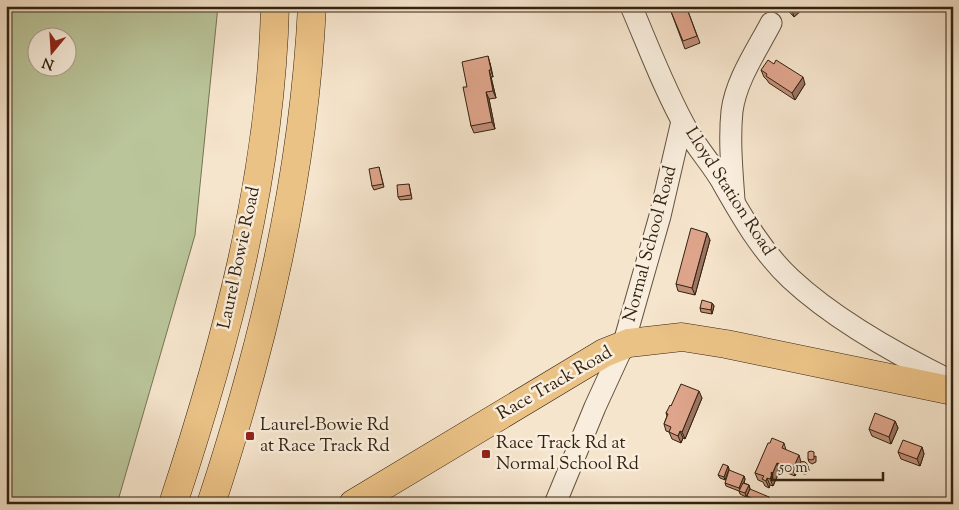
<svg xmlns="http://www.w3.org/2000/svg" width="959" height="510" viewBox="0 0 959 510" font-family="'Sorts Mill Goudy',serif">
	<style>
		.green { fill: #bac59a; stroke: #767454; fill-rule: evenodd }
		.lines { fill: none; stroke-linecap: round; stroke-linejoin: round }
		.minor-casing { stroke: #63533e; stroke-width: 23 }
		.major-casing { stroke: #32220f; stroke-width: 29 }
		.minor { stroke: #f9eede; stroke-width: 21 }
		.major { stroke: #ebc286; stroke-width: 28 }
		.wall { fill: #c08e78; stroke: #32220f }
		.shaded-wall { fill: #9c7462; stroke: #32220f }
		.building { fill: #dfa58c; stroke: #32220f }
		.poi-dot { fill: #8f2418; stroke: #f9eede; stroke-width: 2 }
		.labels { text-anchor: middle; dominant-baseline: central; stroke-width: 5; stroke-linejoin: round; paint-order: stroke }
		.street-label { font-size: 18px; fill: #32220f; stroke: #f9eede }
		.poi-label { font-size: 18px; fill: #32220f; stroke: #f9eede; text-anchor: start }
	</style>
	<rect width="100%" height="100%" fill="#f6e5cd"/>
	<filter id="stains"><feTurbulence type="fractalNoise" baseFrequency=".004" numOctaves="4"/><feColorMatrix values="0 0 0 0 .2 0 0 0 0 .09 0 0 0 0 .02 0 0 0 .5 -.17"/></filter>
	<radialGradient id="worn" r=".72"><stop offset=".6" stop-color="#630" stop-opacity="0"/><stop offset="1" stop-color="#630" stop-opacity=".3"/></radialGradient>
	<path class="green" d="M6 6H218L195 235 117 504H6ZM38 38H68V68H38Z"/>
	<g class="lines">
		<g class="minor-casing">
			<g id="minor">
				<path d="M631 6C649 48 665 91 687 130 697 148 711 163 721 180 741 215 761 251 791 279 836 321 898 355 953 382"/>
				<path d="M734 200C732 171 729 140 732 111 736 80 757 50 771 23"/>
				<path d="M555 504 595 407 623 346 660 216 682 121"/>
			</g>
		</g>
		<g class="major-casing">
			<g id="major">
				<path d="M173 504C226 343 271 177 275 6"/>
				<path d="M211 504C264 343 304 176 312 6"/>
				<path d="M353 504 604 353 629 343 682 337 726 344 953 391"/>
			</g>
		</g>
		<use href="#minor" class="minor"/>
		<use href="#major" class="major"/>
	</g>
	<g class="wall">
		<path d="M686 6 700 43 685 49 670 9Z"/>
		<path d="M784 6H806L794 17Z"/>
		<path d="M490 63 493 77H491L496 98 489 99 495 129 474 133 471 126 467 87Z"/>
		<path d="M774 64 805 84 795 100 769 83 767 80 764 77 761 70Z"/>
		<path d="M379 167 384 187 374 190 372 186Z"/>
		<path d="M409 184 412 199 400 200 398 197Z"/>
		<path d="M710 240 695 295 678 291 676 284Z"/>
		<path d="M712 303 714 306 712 314 701 312 700 308Z"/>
		<path d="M702 398 685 439 683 438 681 443 672 439 669 432 666 431 664 424 667 416 666 413 671 406Z"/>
		<path d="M895 421 898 428 891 444 872 436 869 429Z"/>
		<path d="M770 443H784L786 450 809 470 808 473 805 474 801 473 799 467 795 476 780 470 773 486 770 485 769 488 765 486 763 482 758 480 755 473Z"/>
		<path d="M922 447 924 454 920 466 901 459 898 452Z"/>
		<path d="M816 456V462L812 464 809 462 808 459Z"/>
		<path d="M728 466 729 469 725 480 720 478 718 475Z"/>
		<path d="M744 476 745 479 744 483 749 485 750 489 746 497 740 494 739 491 726 486 725 483Z"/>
		<path d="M747 496 769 497 770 501 769 504H758L748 499Z"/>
	</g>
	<g class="shaded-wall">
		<path d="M739 6H743L740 10Z"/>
		<path d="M796 6H806L794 17 792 10Z"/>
		<path d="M488 56 490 63 493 77 491 70Z"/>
		<path d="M489 70 491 77 496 98 493 91Z"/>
		<path d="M803 77 805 84 795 100 792 93Z"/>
		<path d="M486 92 489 99 495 129 492 122Z"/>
		<path d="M707 233 710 240 695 295 692 288Z"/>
		<path d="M712 303 714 306 712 314 711 310Z"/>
		<path d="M699 391 702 398 685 439 682 432Z"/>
		<path d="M895 421 898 428 891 444 889 437Z"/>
		<path d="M680 431 683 438 681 443 678 436Z"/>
		<path d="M922 447 924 454 920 466 917 459Z"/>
		<path d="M799 455 801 462 795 476 793 469Z"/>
		<path d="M777 463 780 470 773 486 770 479Z"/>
		<path d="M728 466 729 469 725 480 724 477Z"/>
		<path d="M808 466 809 470 808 473 807 469Z"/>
		<path d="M744 476 745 479 741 492 739 488Z"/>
		<path d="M767 478 770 485 769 488 766 481Z"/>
		<path d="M749 485 750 489 746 497 745 493Z"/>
		<path d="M769 497 770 501 769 504H766Z"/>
	</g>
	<g class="building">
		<path d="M678 6H686L697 36 683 41 670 9Z"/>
		<path d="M788 6H796L792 10Z"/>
		<path d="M488 56 491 70H489L493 91 486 92 492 122 471 126 463 87H467L462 62Z"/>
		<path d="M768 60 774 64 776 60 803 77 792 93 766 76 767 74 761 70Z"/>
		<path d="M379 167 383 184 372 186 369 169Z"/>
		<path d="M409 184 411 195 398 197 397 185Z"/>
		<path d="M691 228 707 233 692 288 676 284Z"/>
		<path d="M702 300 712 303 711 310 700 308Z"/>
		<path d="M681 384 699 391 682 432 680 431 678 436 669 432 671 427 664 424 668 414 666 413 670 405 671 406Z"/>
		<path d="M875 413 895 421 889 437 869 429Z"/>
		<path d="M772 438 784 443 782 448 799 455 793 469 777 463 770 479 767 478 766 481 762 479 764 476 755 473 768 443H770Z"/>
		<path d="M903 440 922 447 917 459 898 452Z"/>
		<path d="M811 451 814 452V459L811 460 808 459V452Z"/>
		<circle cx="803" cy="466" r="4.5"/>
		<path d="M723 464 728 466 724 477 718 475Z"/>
		<path d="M729 470 744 476 739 488 725 483Z"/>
		<path d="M743 483 749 485 745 493 739 491Z"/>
		<path d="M750 489 769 497 766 504H764L747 496Z"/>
	</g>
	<g class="poi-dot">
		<rect x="245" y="431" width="10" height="10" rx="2.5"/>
		<rect x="481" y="449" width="10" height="10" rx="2.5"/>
	</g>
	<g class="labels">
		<g class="street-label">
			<text transform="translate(729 192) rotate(57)">Lloyd Station Road</text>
			<text transform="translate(651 244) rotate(-75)">Normal School Road</text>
			<text transform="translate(240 258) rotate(-78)">Laurel Bowie Road</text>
			<text transform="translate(555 384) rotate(-30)">Race Track Road</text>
		</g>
		<g class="poi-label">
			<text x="260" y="426">Laurel-Bowie Rd<tspan x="260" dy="21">at Race Track Rd</tspan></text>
			<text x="496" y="444">Race Track Rd at<tspan x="496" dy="21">Normal School Rd</tspan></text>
		</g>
	</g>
	<rect width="959" height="510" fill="none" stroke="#f6e5cd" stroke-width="25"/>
	<rect x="8" y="8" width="944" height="495" fill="none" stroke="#32220f" stroke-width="2.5"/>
	<rect x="12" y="12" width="934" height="485" fill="none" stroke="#32220f"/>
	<g transform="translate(52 52) rotate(198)"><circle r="24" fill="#f9eede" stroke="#a99c8b"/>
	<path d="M0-4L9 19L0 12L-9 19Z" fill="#8f2418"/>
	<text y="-8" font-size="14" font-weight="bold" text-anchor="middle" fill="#32220f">N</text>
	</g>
	<path d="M772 472v8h111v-8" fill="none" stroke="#32220f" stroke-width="2.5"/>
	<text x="779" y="472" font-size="15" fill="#32220f" stroke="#f9eede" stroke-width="4" paint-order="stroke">50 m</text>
	<rect width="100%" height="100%" filter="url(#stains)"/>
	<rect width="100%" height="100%" fill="url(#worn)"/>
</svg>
